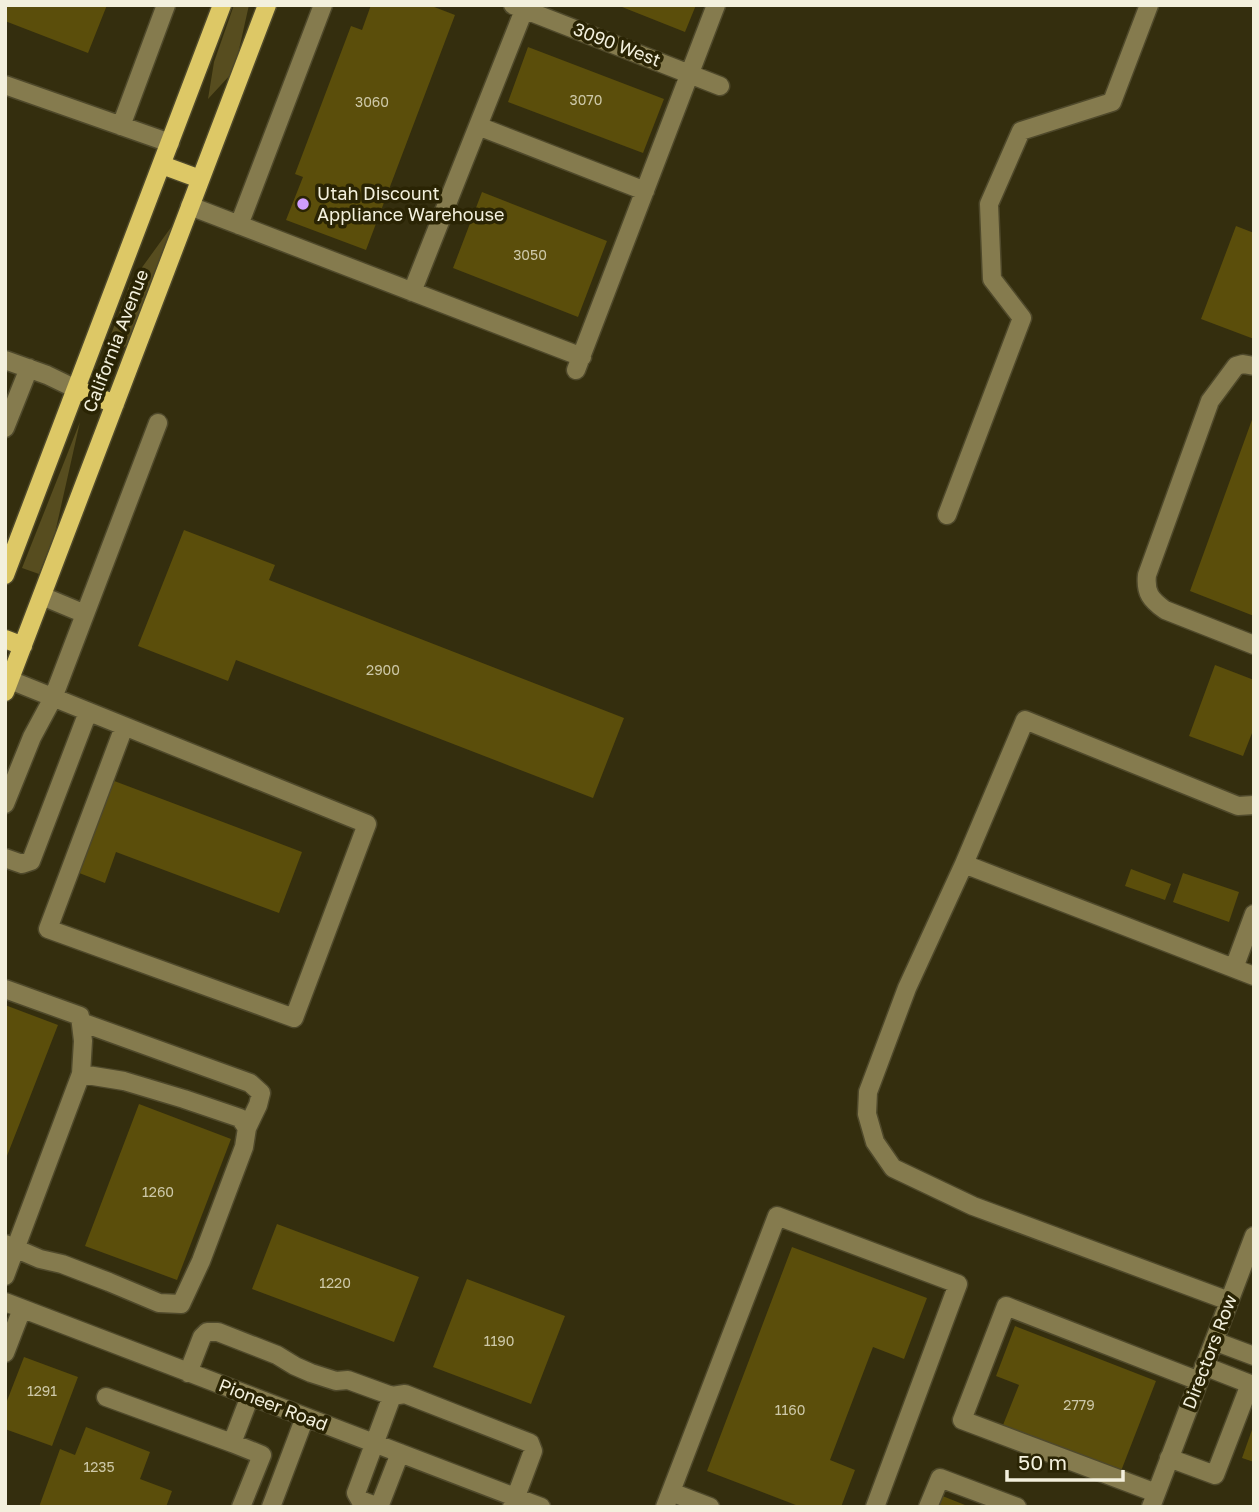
<svg xmlns="http://www.w3.org/2000/svg" width="1259" height="1512" viewBox="0 0 1259 1512" font-family="'Golos Text',sans-serif">
  <rect width="100%" height="100%" fill="#342e0e"/>
  <path fill="#574d1f" d="M234,5H249L238,54L232,73L208,99L214,62Z
    M172,226L127,345L98,369L130,284Z
    M80,422L55,533L39,574L22,568Z"/>
  <path fill="#5b4e0b" d="M5,5H107L88,53L5,21Z
    M371,5H429L455,15L366,250L286,220L303,177L295,174L351,26L362,30Z
    M617,5H696L685,32Z
    M528,47L664,99L643,153L508,102Z
    M482,192L607,241L578,317L453,268Z
    M1236,226L1254,233V339L1201,319Z
    M1253,417H1254V616L1190,591Z
    M184,530L275,565L269,580L624,718L593,798L236,660L228,681L138,646Z
    M1215,665L1254,680V728L1243,756L1189,736Z
    M109,779L302,852L279,913L116,852L105,883L74,871Z
    M1131,869L1171,884L1165,900L1125,886Z
    M1183,873L1239,892L1229,922L1173,902Z
    M5,1005L58,1025L5,1161Z
    M139,1104L231,1139L177,1280L85,1246Z
    M277,1224L419,1277L394,1342L252,1289Z
    M792,1247L927,1298L904,1359L873,1347L830,1460L855,1470L841,1507H801L707,1471Z
    M467,1279L565,1316L531,1404L433,1367Z
    M1015,1326L1156,1381L1121,1471L1003,1425L1019,1385L996,1376Z
    M24,1357L78,1377L52,1446L5,1429V1406Z
    M86,1427L150,1452L140,1479L172,1491L166,1507H39L60,1449L75,1455Z
    M1253,1427H1254V1462L1242,1458Z
    M940,1495L970,1507H935Z"/>
  <g fill="none" stroke-linecap="round" stroke-linejoin="round">
    <defs>
      <path id="minor" d="M513,5L720,86
        M5,85L170,143
        M121,126L166,5
        M478,126L645,191
        M190,206L582,357
        M239,225L323,5
        M412,292L526,5
        M5,360L47,375L76,389
        M1254,366L1243,364L1236,366L1210,401L1147,575C1145,593 1151,600 1165,610L1254,645
        M576,370L716,5
        M5,428L29,368
        M947,515L1022,318L992,279L989,204L1021,131L1112,102L1149,5
        M42,596L85,614
        M10,680L367,824L294,1018L48,929L124,727
        M5,804L32,737L53,698L158,423
        M5,858L22,864L31,861L88,712
        M964,864L1025,720L1238,806L1254,805
        M1234,968L1254,914
        M5,989L80,1016L83,1041L81,1074L5,1276
        M81,1074L124,1081L184,1099L240,1118L247,1128
        M5,1244L40,1259L62,1264L109,1282L159,1303L181,1304L201,1261L244,1147L247,1128L258,1105L261,1093L250,1083L81,1022
        M1229,1301L973,1206L893,1168L875,1142L867,1114L868,1092L907,988L964,864L1254,976
        M5,1302L541,1507
        M1214,1341L1254,1356
        M5,1353L22,1309
        M188,1373L202,1337L207,1332H218L277,1355L295,1366L311,1373L336,1381L348,1380L392,1396
        M106,1397L232,1443L250,1396
        M232,1443L262,1455L241,1507
        M1169,1458L1215,1475L1250,1384L1204,1366
        M671,1492L710,1507
        M1156,1493L962,1420L1006,1306L1199,1381
        M271,1507L305,1417
        M378,1507L360,1500L356,1493L392,1396L405,1394L530,1443L533,1451L512,1507
        M379,1507L400,1453
        M665,1507L777,1216L958,1284L875,1507
        M928,1507L940,1478L1017,1507
        M1151,1507L1254,1236"/>
      <path id="major" d="M162,165L200,179
        M76,389L115,404
        M5,575L222,5
        M5,639L23,646
        M5,692L267,5"/>
    </defs>
    <use href="#minor" stroke="#4f492b" stroke-width="21"/>
    <use href="#major" stroke="#4f492b" stroke-width="21"/>
    <use href="#minor" stroke="#857b4e" stroke-width="18"/>
    <use href="#major" stroke="#ddc866" stroke-width="18"/>
  </g>
  <circle fill="#d09dfe" stroke="#2a2404" stroke-width="2.5" cx="303" cy="204" r="7"/>
  <g text-anchor="middle" stroke-width="7" stroke-linejoin="round" paint-order="stroke">
    <g font-size="14" fill="#cdc8a8">
      <text x="586" y="105">3070</text>
      <text x="372" y="107">3060</text>
      <text x="530" y="260">3050</text>
      <text x="383" y="675">2900</text>
      <text x="158" y="1197">1260</text>
      <text x="335" y="1288">1220</text>
      <text x="499" y="1346">1190</text>
      <text x="42" y="1396">1291</text>
      <text x="1079" y="1410">2779</text>
      <text x="790" y="1415">1160</text>
      <text x="99" y="1472">1235</text>
    </g>
    <g font-size="18" fill="#f3f0dd" stroke="#2a2404">
      <text transform="translate(617 45) rotate(21)" y="6">3090 West</text>
      <text transform="translate(116 341) rotate(-69)" y="6">California Avenue</text>
      <text transform="translate(1210 1352) rotate(-69)" y="6">Directors Row</text>
      <text transform="translate(273 1405) rotate(21)" y="6">Pioneer Road</text>
    </g>
    <g font-size="18" fill="#f3f0dd" stroke="#2a2404" text-anchor="start">
      <text x="317" y="200">Utah Discount<tspan x="317" dy="21">Appliance Warehouse</tspan></text>
    </g>
  </g>
  <rect width="1259" height="1512" fill="none" stroke="#f3f0dd" stroke-width="14"/>
  <path d="M1007 1470v10h116v-10" fill="none" stroke="#f3f0dd" stroke-width="3.5"/>
  <text x="1018" y="1470" font-size="21" fill="#f3f0dd" stroke="#2a2404" stroke-width="5" paint-order="stroke">50 m</text>
</svg>
